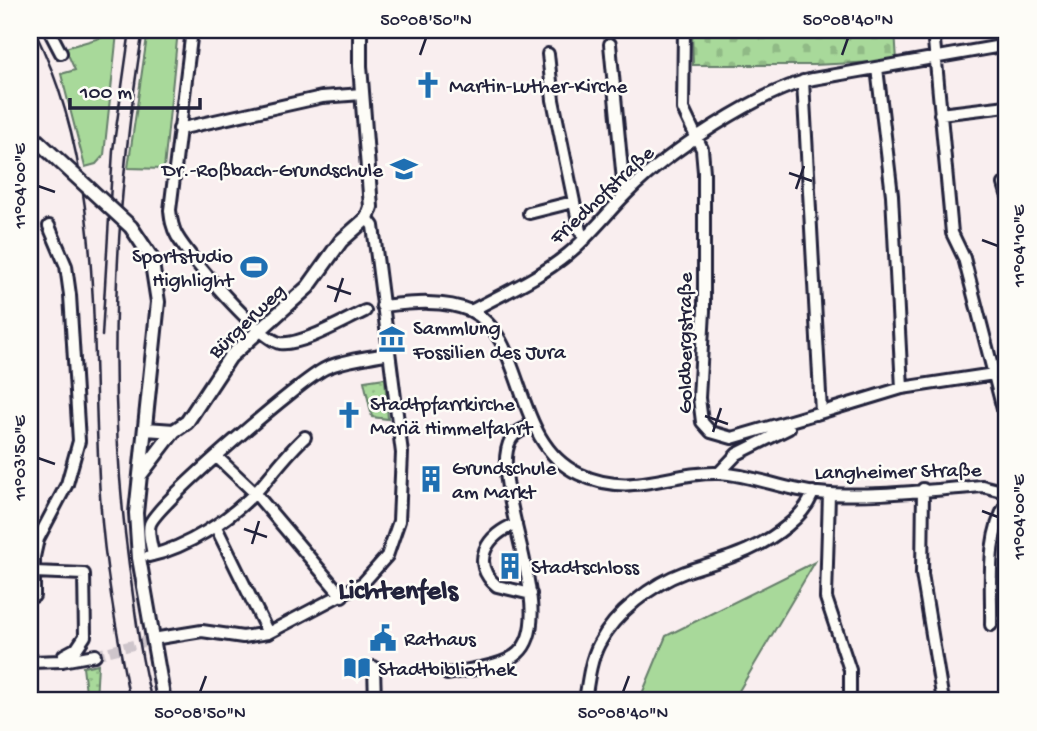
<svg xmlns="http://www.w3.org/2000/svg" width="1037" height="731" viewBox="0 0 1037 731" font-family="'Gochi Hand',sans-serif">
  <defs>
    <pattern id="grass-dots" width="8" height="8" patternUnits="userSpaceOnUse" patternTransform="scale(1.75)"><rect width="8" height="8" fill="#a8d99a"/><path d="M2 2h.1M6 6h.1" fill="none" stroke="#90ba86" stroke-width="1.8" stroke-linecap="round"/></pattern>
    <pattern id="cemetery-stones" width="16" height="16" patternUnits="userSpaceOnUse" patternTransform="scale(1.75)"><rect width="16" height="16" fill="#a8d99a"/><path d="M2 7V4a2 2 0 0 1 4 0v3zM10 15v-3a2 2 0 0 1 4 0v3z" fill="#90ba86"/></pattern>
  </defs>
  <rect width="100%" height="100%" fill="#f9eeef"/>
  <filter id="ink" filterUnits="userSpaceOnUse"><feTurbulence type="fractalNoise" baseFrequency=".0143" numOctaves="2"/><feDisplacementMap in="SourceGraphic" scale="14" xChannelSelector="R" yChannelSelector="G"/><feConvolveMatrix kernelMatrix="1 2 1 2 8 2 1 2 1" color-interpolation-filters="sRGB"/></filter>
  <g filter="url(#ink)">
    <path fill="url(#grass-dots)" stroke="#657e6a" stroke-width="2" d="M385,378L388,419L372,417L364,381Z
      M98,664L96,701H87L83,667Z"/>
    <path fill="url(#cemetery-stones)" stroke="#657e6a" stroke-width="2" d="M692,30H895L897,61L813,65H693Z"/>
    <path fill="#a8d99a" stroke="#657e6a" stroke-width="2" d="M148,30H178L164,169L128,168Z
      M117,33L104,155L96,164L85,167L61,74L75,70L65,48Z
      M815,562L733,701H639L666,636Z"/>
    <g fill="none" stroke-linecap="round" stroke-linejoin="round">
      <path stroke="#cec5cb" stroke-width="10" stroke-dasharray="10 5" stroke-linecap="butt" d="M95,655L159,638"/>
      <defs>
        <path id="minor" d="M49,30L61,53
          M192,30L170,210C171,220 172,227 177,236C189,257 259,339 280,343C301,346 345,320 365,311
          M684,30L683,109L702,149L704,172V311L699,398L702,422L711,432L732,438L821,412
          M933,30L952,233L964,258L1007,425
          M610,44L623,181L627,192
          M548,54L553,100L580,231L585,239
          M877,68L892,195L902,388
          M803,81L821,412
          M940,114L1007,106
          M179,129L322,97L362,94
          M1004,184L1007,194
          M529,213L573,202
          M382,306C410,303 444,299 471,311C527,338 511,442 579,474C633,499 668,471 719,473C753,475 785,490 818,493C869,498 930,490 982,486L1002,491L1007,496
          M471,311C504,293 539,278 568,254C590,236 607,213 627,193C667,153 758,91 813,79L1007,45
          M816,414L902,388L1007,372
          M217,457L255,493L342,596
          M719,473L737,454L789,428
          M923,489L922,574L942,695
          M829,494L826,598L850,670V701
          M516,524C487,534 469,563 497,586L531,594
          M216,527L268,633
          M153,555C152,546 147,533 150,524C158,503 303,378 326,368C345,359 369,358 389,353
          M149,556C188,547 227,521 255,493C272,475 286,454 305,437
          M34,572L84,574L85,636L77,648L64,655L62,661
          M34,596V557L38,539L67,484L79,441L70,295L66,266L49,226
          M991,625C992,585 985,538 1007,503
          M159,638L202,631L243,637L268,633L363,583L387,556L399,521L402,453L373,226L367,218
          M30,662L62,661L95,655
          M374,667L375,701
          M447,674C468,669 501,668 518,653C561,615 486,482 511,439C516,431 526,428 534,425
          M585,701C588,682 590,661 599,644C615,613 652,584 685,572C723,559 756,552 787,526C798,517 809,506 813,492"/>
        <path id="tertiary" d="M151,257L158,302L136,513L139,558L164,701
          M146,429L174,431L187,422L230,357L308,287L341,241L367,218L371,207L360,66V30
          M141,474L174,431"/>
      </defs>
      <use href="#minor" stroke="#22223b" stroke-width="16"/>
      <use href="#tertiary" stroke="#22223b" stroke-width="18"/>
      <use href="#minor" stroke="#fdfcf7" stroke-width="10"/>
      <use href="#tertiary" stroke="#fdfcf7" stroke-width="12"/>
      <path stroke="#22223b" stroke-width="2.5" d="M34,30C106,173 90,341 100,496C104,564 117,634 130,701
        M143,30C114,208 105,385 129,565C135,610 140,657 152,701
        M102,336L113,150L130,30"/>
      <defs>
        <path id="tertiary-bridge" d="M30,134L131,227L151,257"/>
      </defs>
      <use href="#tertiary-bridge" stroke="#22223b" stroke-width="18" stroke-linecap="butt"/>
      <use href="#tertiary-bridge" stroke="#fdfcf7" stroke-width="12"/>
    </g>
  </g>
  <path fill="none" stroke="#22223b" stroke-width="2.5" d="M420,55L426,38M842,55L848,38M789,173L812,181M38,186L55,192M796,189L804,166M982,240L998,246M327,286L351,294M335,302L343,278M705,416L728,424M713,432L721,408M38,458L55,464M982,511L998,517M244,529L267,537M252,544L259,521M200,692L206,676M623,692L629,676"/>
  <defs>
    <symbol id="church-bare" viewBox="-9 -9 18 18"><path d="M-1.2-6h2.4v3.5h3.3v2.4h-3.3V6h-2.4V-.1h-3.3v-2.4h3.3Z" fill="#1f6fb2" stroke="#fdfcf7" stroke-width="2.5" paint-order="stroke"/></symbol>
    <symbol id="school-bare" viewBox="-9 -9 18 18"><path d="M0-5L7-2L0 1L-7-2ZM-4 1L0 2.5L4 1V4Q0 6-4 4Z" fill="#1f6fb2" stroke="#fdfcf7" stroke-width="2.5" paint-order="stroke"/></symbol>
    <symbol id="stadium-bare" viewBox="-9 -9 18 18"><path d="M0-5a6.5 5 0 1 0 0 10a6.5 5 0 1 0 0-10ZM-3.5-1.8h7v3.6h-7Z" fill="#1f6fb2" stroke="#fdfcf7" stroke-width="2.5" paint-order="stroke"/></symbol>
    <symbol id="museum-bare" viewBox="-9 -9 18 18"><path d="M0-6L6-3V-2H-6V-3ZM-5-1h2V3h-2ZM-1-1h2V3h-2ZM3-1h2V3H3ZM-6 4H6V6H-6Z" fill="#1f6fb2" stroke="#fdfcf7" stroke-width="2.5" paint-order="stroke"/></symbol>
    <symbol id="building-bare" viewBox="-9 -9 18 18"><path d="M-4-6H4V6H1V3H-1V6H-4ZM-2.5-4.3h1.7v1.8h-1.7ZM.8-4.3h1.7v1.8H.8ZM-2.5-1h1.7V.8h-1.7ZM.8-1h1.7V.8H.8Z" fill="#1f6fb2" stroke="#fdfcf7" stroke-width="2.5" paint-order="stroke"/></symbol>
    <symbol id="civic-bare" viewBox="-9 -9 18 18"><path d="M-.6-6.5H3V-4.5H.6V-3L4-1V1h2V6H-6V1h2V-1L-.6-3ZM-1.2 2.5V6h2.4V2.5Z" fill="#1f6fb2" stroke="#fdfcf7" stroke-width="2.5" paint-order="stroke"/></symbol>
    <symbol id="library-bare" viewBox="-9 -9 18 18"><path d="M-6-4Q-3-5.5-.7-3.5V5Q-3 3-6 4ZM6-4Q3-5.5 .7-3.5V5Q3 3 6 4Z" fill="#1f6fb2" stroke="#fdfcf7" stroke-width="2.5" paint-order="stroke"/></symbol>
  </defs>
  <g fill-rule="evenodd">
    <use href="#church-bare" x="409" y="66" width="38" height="38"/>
    <use href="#school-bare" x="385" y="150" width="38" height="38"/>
    <use href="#stadium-bare" x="235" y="248" width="38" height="38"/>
    <use href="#museum-bare" x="373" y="320" width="38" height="38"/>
    <use href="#church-bare" x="330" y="396" width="38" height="38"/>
    <use href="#building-bare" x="412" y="460" width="38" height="38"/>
    <use href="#building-bare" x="491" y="547" width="38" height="38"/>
    <use href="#civic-bare" x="364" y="619" width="38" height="38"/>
    <use href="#library-bare" x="338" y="649" width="38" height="38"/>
  </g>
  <g text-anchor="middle" stroke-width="5" stroke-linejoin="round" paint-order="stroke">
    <g font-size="21" fill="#22223b" stroke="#fdfcf7" text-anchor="start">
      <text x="449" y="92">Martin-Luther-Kirche</text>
      <text x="383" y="176" text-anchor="end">Dr.-Roßbach-Grundschule</text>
      <text x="233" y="262" text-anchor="end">Sportstudio<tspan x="233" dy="24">Highlight</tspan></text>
      <text x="413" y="334">Sammlung<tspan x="413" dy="24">Fossilien des Jura</tspan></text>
      <text x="370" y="410">Stadtpfarrkirche<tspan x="370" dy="24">Mariä Himmelfahrt</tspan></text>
      <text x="452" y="474">Grundschule<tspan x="452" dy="24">am Markt</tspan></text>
      <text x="531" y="573">Stadtschloss</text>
      <text x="404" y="645">Rathaus</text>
      <text x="378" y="675">Stadtbibliothek</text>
    </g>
    <g font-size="21" fill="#22223b" stroke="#fdfcf7">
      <text transform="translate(601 194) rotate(-43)" y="7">Friedhofstraße</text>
      <text transform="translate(246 320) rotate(-44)" y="7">Bürgerweg</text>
      <text transform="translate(684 343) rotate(-90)" y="7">Goldbergstraße</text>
      <text transform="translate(898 470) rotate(-1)" y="7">Langheimer Straße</text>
    </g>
    <g font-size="28" font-weight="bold" fill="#22223b" stroke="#fdfcf7">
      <text x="398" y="598">Lichtenfels</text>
    </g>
  </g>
  <rect width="1037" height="731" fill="none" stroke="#fdfcf7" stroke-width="77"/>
  <path d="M70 98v10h130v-10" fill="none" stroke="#22223b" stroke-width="3.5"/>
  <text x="80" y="98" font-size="21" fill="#22223b" stroke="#fdfcf7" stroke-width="5" paint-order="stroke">100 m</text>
  <rect x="38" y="38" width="960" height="654" fill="none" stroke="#22223b" stroke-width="2.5"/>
  <g font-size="18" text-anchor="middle" fill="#22223b">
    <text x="426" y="25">50°08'50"N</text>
    <text x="848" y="25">50°08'40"N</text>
    <text transform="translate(19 186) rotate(-90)" y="6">11°04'00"E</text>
    <text transform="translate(1018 246) rotate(-90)" y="6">11°04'10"E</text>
    <text transform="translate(19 458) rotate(-90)" y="6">11°03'50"E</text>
    <text transform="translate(1018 517) rotate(-90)" y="6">11°04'00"E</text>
    <text x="200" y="718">50°08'50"N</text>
    <text x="623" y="718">50°08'40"N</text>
  </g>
</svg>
